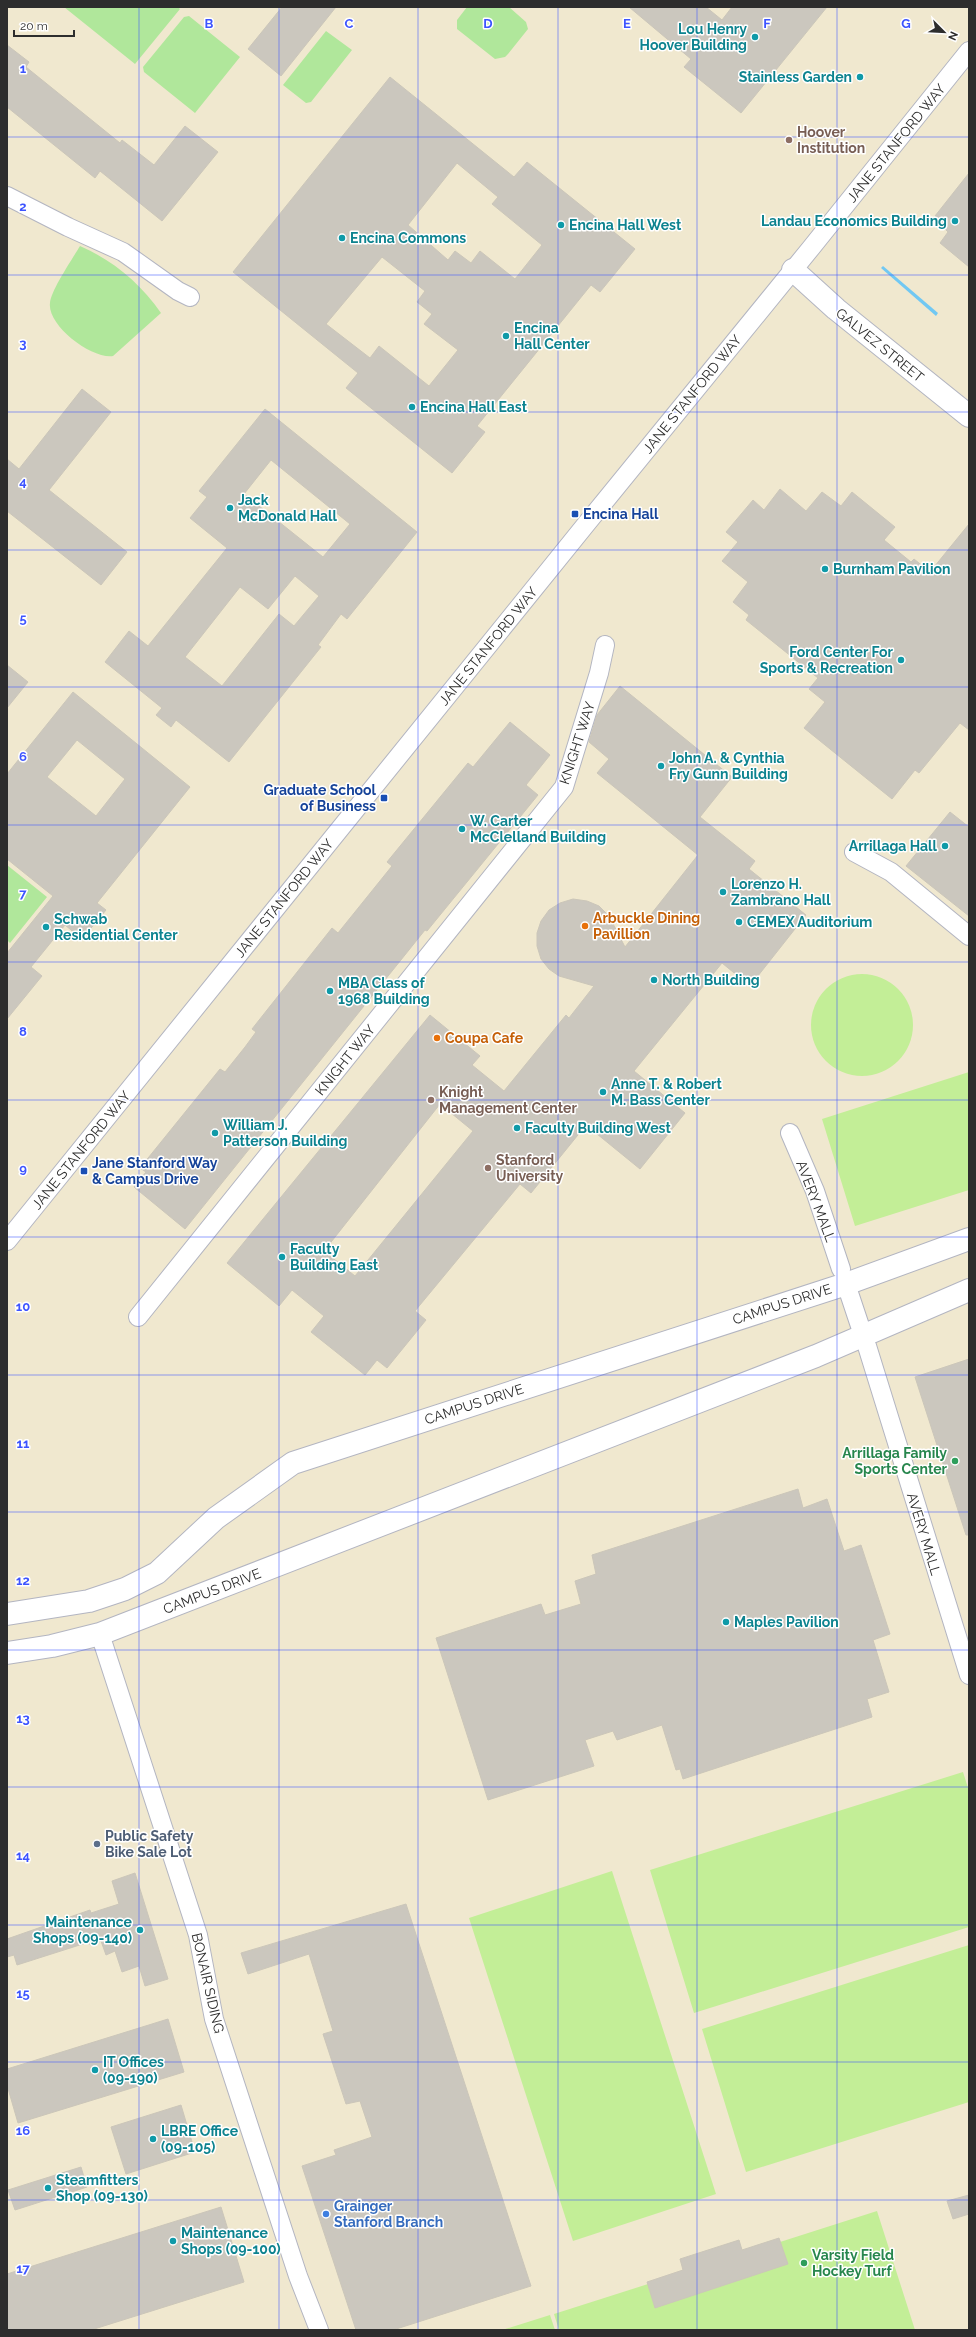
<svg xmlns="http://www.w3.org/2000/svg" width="976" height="2337" viewBox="0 0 976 2337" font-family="Raleway,sans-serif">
  <rect width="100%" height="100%" fill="#efe9e0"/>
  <path fill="#f0e8cf" d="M7,7H969V2330H7Z"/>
  <path fill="#b0e79b" d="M64,7H178L180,9L135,64Z
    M467,7H509L526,22L528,29L508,54L505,57L495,59L457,29V20Z
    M189,16L240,57L195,113L144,72L143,67L184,17Z
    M326,31L352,50L311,102L306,103L283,85Z
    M80,246C114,261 140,283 161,313L113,356C91,359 47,325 50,303C51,290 73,258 80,246Z
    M7,865L47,897L10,943L7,940Z"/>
  <path fill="#c3ee97" d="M811 1025a51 51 0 1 1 102 0a51 51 0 1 1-102 0Z
    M969,1072V1190L855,1226L822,1119Z
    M963,1772L969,1791V1927L694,2013L650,1870Z
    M612,1871L716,2194L573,2241L469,1918Z
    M969,1945V2102L746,2172L702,2029Z
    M877,2211L915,2330H559L554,2314Z
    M550,2315L555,2330H502Z"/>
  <path fill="#71c8f3" d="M883,266L938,313L936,316L881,268Z"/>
  <path fill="#cbc7be" stroke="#cbc6b9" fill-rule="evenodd" d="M282,7H336L281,76L248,49Z
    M629,7H706L722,20L732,7H827L741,113L684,67L691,59Z
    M7,45L29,62L26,67L120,143L122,140L154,165L185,126L218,152L162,221L100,171L95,178L7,107Z
    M390,77L514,177L527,162L635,249L600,292L591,285L477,426L485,432L452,473L346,388L358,373L233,272ZM457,163L498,197L492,204L542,245L515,279L480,251L471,263L455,251L448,260L408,225ZM382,257L425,291L417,302L432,314L424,324L458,350L429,386L379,346L370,358L326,324Z
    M969,173V267L940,243L948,232L944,228L947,226L935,216Z
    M82,389L111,412L49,490L127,552L101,585L7,511V459L19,469Z
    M265,409L417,532L347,619L341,614L318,645L321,647L229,762L176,720L171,727L156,715L162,708L105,662L129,631L148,646L227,548L190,518L207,497L199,491ZM271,460L350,524L323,557L244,494ZM295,576L319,596L294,626L279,614L222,686L185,657L240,587L268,609Z
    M780,489L806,511L822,492L841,506L852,492L895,527L884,540L911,562L914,559L930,572L969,524V730L960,723L919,773L915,770L892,799L804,728L825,702L809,689L818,678L746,620L749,615L733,602L748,582L722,561L738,542L726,532L753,500L764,510Z
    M7,665L28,682L7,708Z
    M620,686L732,777L700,817L755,861L749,869L806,915L750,986L722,963L634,1071L685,1113L640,1169L586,1125L531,1193L520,1184L415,1311L426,1320L387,1368L377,1360L365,1375L311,1332L324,1316L292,1290L279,1306L227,1263L430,1015L480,1056L472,1065L504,1091L566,1015L569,1018L594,986L559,976L549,969L541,959L537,946V933L541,921L549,910L560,903L573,899L587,901L599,906L609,916L625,947L698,855L597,773L609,759L589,742L597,715ZM440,1104L473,1131L355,1276L324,1251Z
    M73,692L190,787L97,903L106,910L82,939L65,925L31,967L42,976L7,1019V953L53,896L7,859V774ZM77,740L125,779L96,816L47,777Z
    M510,722L550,755L526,785L538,795L427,931L425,930L185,1229L134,1187L146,1172L140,1168L220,1069L225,1072L245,1047L256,1032L252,1029L332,928L338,933L392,866L387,862L468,763L473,767Z
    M950,812L969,827V916L906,866Z
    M969,1359V1535H966L915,1377Z
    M798,1489L803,1508L827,1499L844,1551L861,1545L890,1634L873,1640L889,1692L867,1699L872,1717L683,1779L680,1769L676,1770L662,1725L617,1740L613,1731L585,1740L594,1766L488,1800L436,1638L541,1604L545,1615L581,1604L575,1581L596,1574L592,1555Z
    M135,1873L168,1979L145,1986L139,1966L122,1972L115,1951L106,1955L101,1941L90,1945L89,1942L17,1965L14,1955L7,1957V1939L90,1910L91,1913L119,1904L112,1881Z
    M406,1904L531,2286L393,2330H356L302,2166L336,2155L334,2150L372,2137L360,2101L346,2104L323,2034L333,2031L309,1954L248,1974L241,1953Z
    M168,2019L184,2072L18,2123L7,2085V2069Z
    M181,2105L195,2152L126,2174L111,2127Z
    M81,2167L87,2187L15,2210L8,2190Z
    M969,2195V2214L953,2219L947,2201Z
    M221,2207L244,2282L91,2330H7V2274Z
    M779,2238L788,2264L655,2308L647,2282L683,2270L680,2259L739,2240L742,2250Z"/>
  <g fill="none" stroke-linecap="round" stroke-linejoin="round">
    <defs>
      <path id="street" d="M7,196L68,227L123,252L178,291L190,297
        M854,852L891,872L969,936
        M790,1133L815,1191L841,1269
        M7,1241L587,523L811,248L969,51
        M848,1290L860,1326
        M138,1317L564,787L599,673L605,645
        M867,1346L969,1675
        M100,1634L198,1935L214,2019L298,2276L319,2330"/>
      <path id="secondary" d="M793,270L836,309L969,416
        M7,1614L89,1601L125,1589L157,1573L216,1518L293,1463L846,1284L969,1239
        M7,1653L52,1646L100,1634L816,1356L969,1290"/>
    </defs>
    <use href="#street" stroke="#b3b5c1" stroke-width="20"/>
    <use href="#secondary" stroke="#b3b5c1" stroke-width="24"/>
    <use href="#street" stroke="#fff" stroke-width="18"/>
    <use href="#secondary" stroke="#fff" stroke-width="22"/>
  </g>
  <path fill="none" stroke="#3d54ff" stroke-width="1" stroke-opacity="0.55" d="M139,7V2330M279,7V2330M418,7V2330M558,7V2330M697,7V2330M837,7V2330M7,137H969M7,275H969M7,412H969M7,550H969M7,687H969M7,825H969M7,962H969M7,1100H969M7,1237H969M7,1375H969M7,1512H969M7,1650H969M7,1787H969M7,1925H969M7,2062H969M7,2200H969"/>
  <g fill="#0f9aa8" stroke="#fff" stroke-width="1.5">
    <circle cx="755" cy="37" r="4"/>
    <circle cx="860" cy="77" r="4"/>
    <circle cx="955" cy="221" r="4"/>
    <circle cx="561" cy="225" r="4"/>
    <circle cx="342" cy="238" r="4"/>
    <circle cx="506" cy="336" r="4"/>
    <circle cx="412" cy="407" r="4"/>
    <circle cx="230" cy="508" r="4"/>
    <circle cx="825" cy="569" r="4"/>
    <circle cx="901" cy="660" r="4"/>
    <circle cx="661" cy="766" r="4"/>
    <circle cx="462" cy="829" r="4"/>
    <circle cx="945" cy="846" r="4"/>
    <circle cx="723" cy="892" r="4"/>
    <circle cx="739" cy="922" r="4"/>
    <circle cx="46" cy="927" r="4"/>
    <circle cx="654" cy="980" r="4"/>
    <circle cx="330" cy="991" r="4"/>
    <circle cx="603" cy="1092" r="4"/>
    <circle cx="517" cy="1128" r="4"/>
    <circle cx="215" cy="1133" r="4"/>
    <circle cx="282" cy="1257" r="4"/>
    <circle cx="726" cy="1622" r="4"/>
    <circle cx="140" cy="1930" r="4"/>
    <circle cx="95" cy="2070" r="4"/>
    <circle cx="153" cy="2139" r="4"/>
    <circle cx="48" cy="2188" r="4"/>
    <circle cx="173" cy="2241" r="4"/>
  </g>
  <g fill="#8d6e63" stroke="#fff" stroke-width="1.5">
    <circle cx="789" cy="140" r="4"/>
    <circle cx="431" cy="1100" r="4"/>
    <circle cx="488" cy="1168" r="4"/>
  </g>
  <g fill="#1a4fb4" stroke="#fff" stroke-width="1.5">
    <rect x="571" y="510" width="8" height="8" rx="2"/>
    <rect x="380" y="794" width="8" height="8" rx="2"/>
    <rect x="80" y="1167" width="8" height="8" rx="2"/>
  </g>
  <g fill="#e8710a" stroke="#fff" stroke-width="1.5">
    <circle cx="585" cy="926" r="4"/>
    <circle cx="437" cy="1038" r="4"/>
  </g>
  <g fill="#2e9e5b" stroke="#fff" stroke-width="1.5">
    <circle cx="955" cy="1461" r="4"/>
    <circle cx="804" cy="2263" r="4"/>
  </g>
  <circle fill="#5c6f8a" stroke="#fff" stroke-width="1.5" cx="97" cy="1844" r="4"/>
  <circle fill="#3f7fe0" stroke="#fff" stroke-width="1.5" cx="326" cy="2214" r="4"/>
  <g text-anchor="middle" stroke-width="3" stroke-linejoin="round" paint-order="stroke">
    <g font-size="14" font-weight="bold" fill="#0d838f" stroke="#fff" text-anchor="start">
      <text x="747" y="34" text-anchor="end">Lou Henry<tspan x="747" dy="16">Hoover Building</tspan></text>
      <text x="852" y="82" text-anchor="end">Stainless Garden</text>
      <text x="947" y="226" text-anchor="end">Landau Economics Building</text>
      <text x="569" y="230">Encina Hall West</text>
      <text x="350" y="243">Encina Commons</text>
      <text x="514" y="333">Encina<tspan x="514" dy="16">Hall Center</tspan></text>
      <text x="420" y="412">Encina Hall East</text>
      <text x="238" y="505">Jack<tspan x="238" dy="16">McDonald Hall</tspan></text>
      <text x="833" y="574">Burnham Pavilion</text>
      <text x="893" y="657" text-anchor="end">Ford Center For<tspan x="893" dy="16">Sports &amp; Recreation</tspan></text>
      <text x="669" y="763">John A. &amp; Cynthia<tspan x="669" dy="16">Fry Gunn Building</tspan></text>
      <text x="470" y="826">W. Carter<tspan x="470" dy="16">McClelland Building</tspan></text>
      <text x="937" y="851" text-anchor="end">Arrillaga Hall</text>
      <text x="731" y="889">Lorenzo H.<tspan x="731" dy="16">Zambrano Hall</tspan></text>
      <text x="54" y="924">Schwab<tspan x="54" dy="16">Residential Center</tspan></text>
      <text x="747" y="927">CEMEX Auditorium</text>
      <text x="662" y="985">North Building</text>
      <text x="338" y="988">MBA Class of<tspan x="338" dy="16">1968 Building</tspan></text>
      <text x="611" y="1089">Anne T. &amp; Robert<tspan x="611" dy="16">M. Bass Center</tspan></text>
      <text x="223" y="1130">William J.<tspan x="223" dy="16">Patterson Building</tspan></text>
      <text x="525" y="1133">Faculty Building West</text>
      <text x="290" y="1254">Faculty<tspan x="290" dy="16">Building East</tspan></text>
      <text x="734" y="1627">Maples Pavilion</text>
      <text x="132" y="1927" text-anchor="end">Maintenance<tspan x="132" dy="16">Shops (09-140)</tspan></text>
      <text x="103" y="2067">IT Offices<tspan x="103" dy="16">(09-190)</tspan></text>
      <text x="161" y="2136">LBRE Office<tspan x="161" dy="16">(09-105)</tspan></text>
      <text x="56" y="2185">Steamfitters<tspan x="56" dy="16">Shop (09-130)</tspan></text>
      <text x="181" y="2238">Maintenance<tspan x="181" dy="16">Shops (09-100)</tspan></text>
    </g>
    <g font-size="14" font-weight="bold" fill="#785e54" stroke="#fff" text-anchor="start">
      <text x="797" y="137">Hoover<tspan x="797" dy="16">Institution</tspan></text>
      <text x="439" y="1097">Knight<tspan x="439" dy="16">Management Center</tspan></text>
      <text x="496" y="1165">Stanford<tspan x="496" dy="16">University</tspan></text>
    </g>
    <g font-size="14" fill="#2d2d2d" stroke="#fff">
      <text transform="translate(896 143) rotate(-51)" y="5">JANE STANFORD WAY</text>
      <text transform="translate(880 345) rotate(39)" y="5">GALVEZ STREET</text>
      <text transform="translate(692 394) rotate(-51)" y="5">JANE STANFORD WAY</text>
      <text transform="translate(488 646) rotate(-51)" y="5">JANE STANFORD WAY</text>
      <text transform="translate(577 743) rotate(-72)" y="5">KNIGHT WAY</text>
      <text transform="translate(284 898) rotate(-51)" y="5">JANE STANFORD WAY</text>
      <text transform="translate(345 1060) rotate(-51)" y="5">KNIGHT WAY</text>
      <text transform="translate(81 1150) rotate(-51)" y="5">JANE STANFORD WAY</text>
      <text transform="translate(816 1201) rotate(69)" y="5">AVERY MALL</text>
      <text transform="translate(782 1304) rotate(-18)" y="5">CAMPUS DRIVE</text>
      <text transform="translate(474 1404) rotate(-18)" y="5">CAMPUS DRIVE</text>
      <text transform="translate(924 1534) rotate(73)" y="5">AVERY MALL</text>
      <text transform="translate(212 1591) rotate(-21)" y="5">CAMPUS DRIVE</text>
      <text transform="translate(208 1983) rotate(77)" y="5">BONAIR SIDING</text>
    </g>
    <g font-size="14" font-weight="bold" fill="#164399" stroke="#fff" text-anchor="start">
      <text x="583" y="519">Encina Hall</text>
      <text x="376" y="795" text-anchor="end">Graduate School<tspan x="376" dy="16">of Business</tspan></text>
      <text x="92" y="1168">Jane Stanford Way<tspan x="92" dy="16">&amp; Campus Drive</tspan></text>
    </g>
    <g font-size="14" font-weight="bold" fill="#c56008" stroke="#fff" text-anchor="start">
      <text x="593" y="923">Arbuckle Dining<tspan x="593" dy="16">Pavillion</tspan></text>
      <text x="445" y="1043">Coupa Cafe</text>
    </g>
    <g font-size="14" font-weight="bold" fill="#27864d" stroke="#fff" text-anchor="end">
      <text x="947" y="1458">Arrillaga Family<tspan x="947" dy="16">Sports Center</tspan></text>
      <text x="812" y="2260" text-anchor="start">Varsity Field<tspan x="812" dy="16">Hockey Turf</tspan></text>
    </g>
    <g font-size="14" font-weight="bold" fill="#4e5e75" stroke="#fff" text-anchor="start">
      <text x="105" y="1841">Public Safety<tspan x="105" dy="16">Bike Sale Lot</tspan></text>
    </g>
    <g font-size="14" font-weight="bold" fill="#366cbe" stroke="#fff" text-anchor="start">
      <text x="334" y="2211">Grainger<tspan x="334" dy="16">Stanford Branch</tspan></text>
    </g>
  </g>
  <g font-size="13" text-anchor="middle" font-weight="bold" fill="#3d54ff" stroke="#fff" stroke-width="3" stroke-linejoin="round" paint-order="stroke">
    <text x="209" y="28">B</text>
    <text x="349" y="28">C</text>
    <text x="488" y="28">D</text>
    <text x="627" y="28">E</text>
    <text x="767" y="28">F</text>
    <text x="906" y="28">G</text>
    <text x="23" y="73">1</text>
    <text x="23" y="211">2</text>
    <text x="23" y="348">3</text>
    <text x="23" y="486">4</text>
    <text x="23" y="623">5</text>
    <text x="23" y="761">6</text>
    <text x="23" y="898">7</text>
    <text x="23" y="1036">8</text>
    <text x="23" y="1173">9</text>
    <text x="23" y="1311">10</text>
    <text x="23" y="1448">11</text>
    <text x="23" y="1585">12</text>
    <text x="23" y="1723">13</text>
    <text x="23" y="1860">14</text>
    <text x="23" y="1998">15</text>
    <text x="23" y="2135">16</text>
    <text x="23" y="2273">17</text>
  </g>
  <rect width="976" height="2337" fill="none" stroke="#2d2d2d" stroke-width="16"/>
  <g transform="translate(944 32) rotate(114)" stroke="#ffffff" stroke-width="3" paint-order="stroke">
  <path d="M0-3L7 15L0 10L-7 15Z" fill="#2d2d2d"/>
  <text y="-6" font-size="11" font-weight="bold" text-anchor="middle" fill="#2d2d2d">N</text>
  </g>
  <path d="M14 30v6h60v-6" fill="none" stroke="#2d2d2d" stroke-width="2"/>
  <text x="20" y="30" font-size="12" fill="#2d2d2d" stroke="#ffffff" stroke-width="3" paint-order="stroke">20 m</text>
</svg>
